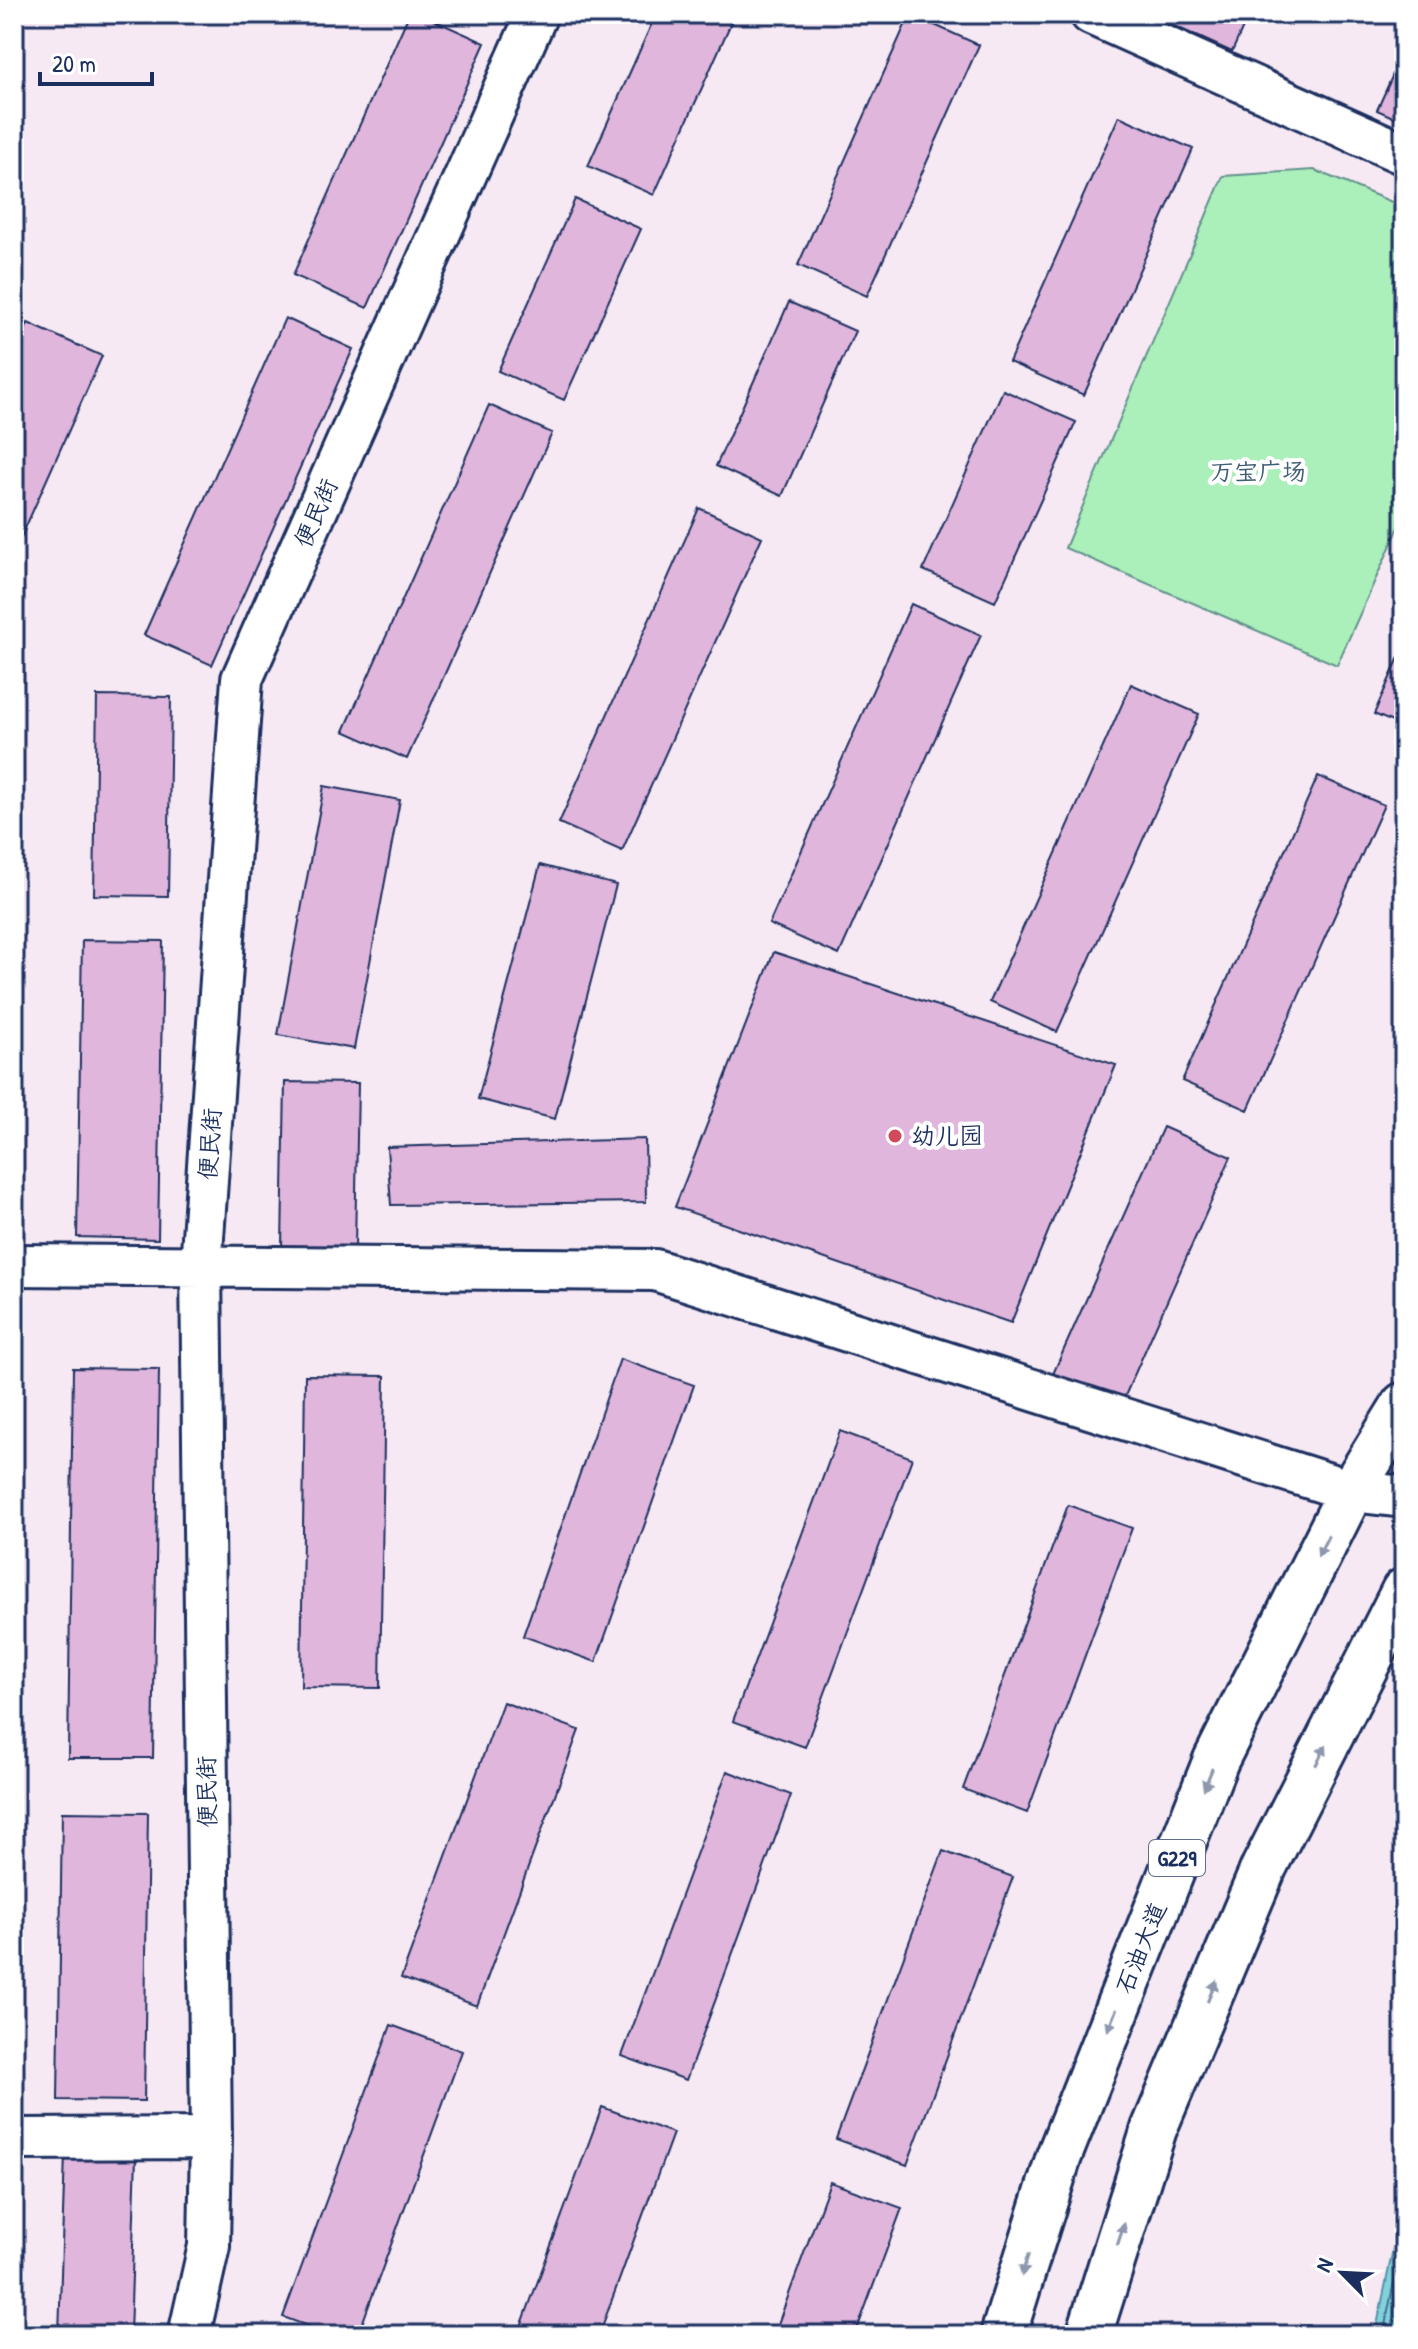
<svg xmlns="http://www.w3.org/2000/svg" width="1418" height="2349" viewBox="0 0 1418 2349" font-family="'Patrick Hand','LXGW WenKai TC',sans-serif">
  <rect width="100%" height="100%" fill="#f6e9f4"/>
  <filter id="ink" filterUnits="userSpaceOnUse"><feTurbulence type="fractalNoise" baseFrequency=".0125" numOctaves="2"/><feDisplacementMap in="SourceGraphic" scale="16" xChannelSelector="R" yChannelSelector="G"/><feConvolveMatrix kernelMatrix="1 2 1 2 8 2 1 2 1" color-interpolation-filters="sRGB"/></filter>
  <g filter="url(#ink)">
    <path fill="#abf0bb" stroke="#63908c" stroke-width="2" d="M1314,170L1404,207V516L1337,665L1065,548L1223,176Z"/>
    <path fill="#81d2db" stroke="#5891a9" stroke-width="2" d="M1404,2196V2335H1375Z"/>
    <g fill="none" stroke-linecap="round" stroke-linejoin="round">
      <path stroke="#447090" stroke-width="2" d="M1383,2335L1404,2234"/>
    </g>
    <path fill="#e0b6dc" stroke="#1b2f5e" stroke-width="2" d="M409,14H420L485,43L367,308L293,275Z
      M656,14H735L654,195L588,166Z
      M910,14L979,45L867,296L798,265Z
      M1161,14H1249L1232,52L1159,19Z
      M1404,50V122L1377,110Z
      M1119,116L1193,149L1084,395L1009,362Z
      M575,199L641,229L564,400L498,371Z
      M789,302L855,331L782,496L716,466Z
      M285,318L353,349L212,665L144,635Z
      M28,323L102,356L14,553V355Z
      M1003,390L1076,422L995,602L923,570Z
      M489,405L552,433L407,759L344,731Z
      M699,508L762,537L622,851L559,823Z
      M911,604L981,635L839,955L769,924Z
      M1404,646V727L1374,714Z
      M1131,684L1199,714L1057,1032L990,1002Z
      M97,696L171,697L168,896L94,895Z
      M1318,776L1384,805L1248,1110L1182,1081Z
      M324,786L400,800L354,1049L278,1035Z
      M540,865L616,885L555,1119L478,1099Z
      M82,940L163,941L158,1239L77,1237Z
      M774,952L1116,1065L1011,1323L675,1207Z
      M285,1082L358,1083L355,1248L282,1247Z
      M1163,1127L1231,1157L1117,1414L1049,1383Z
      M645,1139L646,1202L391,1205L387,1147Z
      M620,1359L694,1385L596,1662L523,1636Z
      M73,1368L159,1369L153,1758H68Z
      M305,1375L385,1376L380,1688L301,1687Z
      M840,1431L912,1458L805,1747L733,1721Z
      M1068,1505L1132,1528L1027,1813L963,1789Z
      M503,1702L579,1730L477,2006L401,1978Z
      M727,1771L791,1795L686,2080L622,2056Z
      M62,1812L148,1813L144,2101L58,2100Z
      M943,1851L1013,1877L907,2165L836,2139Z
      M391,2025L462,2051L358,2335H332L283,2317Z
      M602,2107L673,2133L599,2335H518Z
      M65,2154L136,2156L130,2335H59Z
      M830,2182L902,2208L855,2335H774Z"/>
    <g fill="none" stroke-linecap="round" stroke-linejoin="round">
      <defs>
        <path id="minor" d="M1091,14L1404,154
          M14,1265L655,1270L1351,1491L1404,1497
          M14,2139L211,2138
          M189,2335L209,2246L211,2138L201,1266L242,679L537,14"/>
        <path id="highway" d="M1003,2335L1059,2156L1216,1760L1351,1491L1404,1405
          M1089,2335L1154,2129L1264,1867L1404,1591"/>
      </defs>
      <use href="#minor" stroke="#1b2f5e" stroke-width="46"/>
      <use href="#highway" stroke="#1b2f5e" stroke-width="50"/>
      <use href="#minor" stroke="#fff" stroke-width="40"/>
      <use href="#highway" stroke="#fff" stroke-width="44"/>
    </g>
    <defs><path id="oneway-solid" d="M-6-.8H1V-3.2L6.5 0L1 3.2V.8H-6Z" transform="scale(2)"/></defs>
    <g fill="#8d97ae">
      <use href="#oneway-solid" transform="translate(1323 1546) rotate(117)"/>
      <use href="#oneway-solid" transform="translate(1321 1755) rotate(-63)"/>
      <use href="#oneway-solid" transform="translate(1208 1779) rotate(112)"/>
      <use href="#oneway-solid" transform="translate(1212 1991) rotate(-67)"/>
      <use href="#oneway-solid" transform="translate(1112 2020) rotate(112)"/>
      <use href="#oneway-solid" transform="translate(1121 2234) rotate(-72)"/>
      <use href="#oneway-solid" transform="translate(1025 2265) rotate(107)"/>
    </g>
  </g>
  <circle fill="#d1495b" stroke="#fff" stroke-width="3" cx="895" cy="1136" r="8"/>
  <g text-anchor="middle" stroke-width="8" stroke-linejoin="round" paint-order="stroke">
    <rect fill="#fff" stroke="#5f6d8e" stroke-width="2" x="1149" y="1840" width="56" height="36" rx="6"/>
    <g font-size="22" font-weight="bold" fill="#1b2f5e">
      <text x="1177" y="1866">G229</text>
    </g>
    <g font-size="24" fill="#3f5f75" stroke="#fff">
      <text x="1258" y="480">万宝广场</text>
    </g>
    <g font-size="24" fill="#1b2f5e" stroke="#fff">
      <text transform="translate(316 513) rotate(-66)" y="8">便民街</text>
      <text transform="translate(210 1144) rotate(-86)" y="8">便民街</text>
      <text transform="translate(207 1792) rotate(-91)" y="8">便民街</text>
      <text transform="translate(1141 1948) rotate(-68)" y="8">石油大道</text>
    </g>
    <g font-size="24" fill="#1b2f5e" stroke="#fff" text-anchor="start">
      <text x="911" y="1144">幼儿园</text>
    </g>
  </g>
  <rect width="1418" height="2349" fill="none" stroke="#fff" stroke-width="48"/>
  <rect x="24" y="24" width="1370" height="2301" fill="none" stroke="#1b2f5e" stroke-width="3" filter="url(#ink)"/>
  <g transform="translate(1342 2273) rotate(294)" stroke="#ffffff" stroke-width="6" paint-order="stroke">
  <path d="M0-6L14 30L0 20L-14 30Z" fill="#1b2f5e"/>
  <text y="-12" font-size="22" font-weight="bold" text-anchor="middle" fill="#1b2f5e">N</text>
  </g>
  <path d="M40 72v12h112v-12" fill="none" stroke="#1b2f5e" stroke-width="4"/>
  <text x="52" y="72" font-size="24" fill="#1b2f5e" stroke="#ffffff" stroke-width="6" paint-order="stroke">20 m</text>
</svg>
